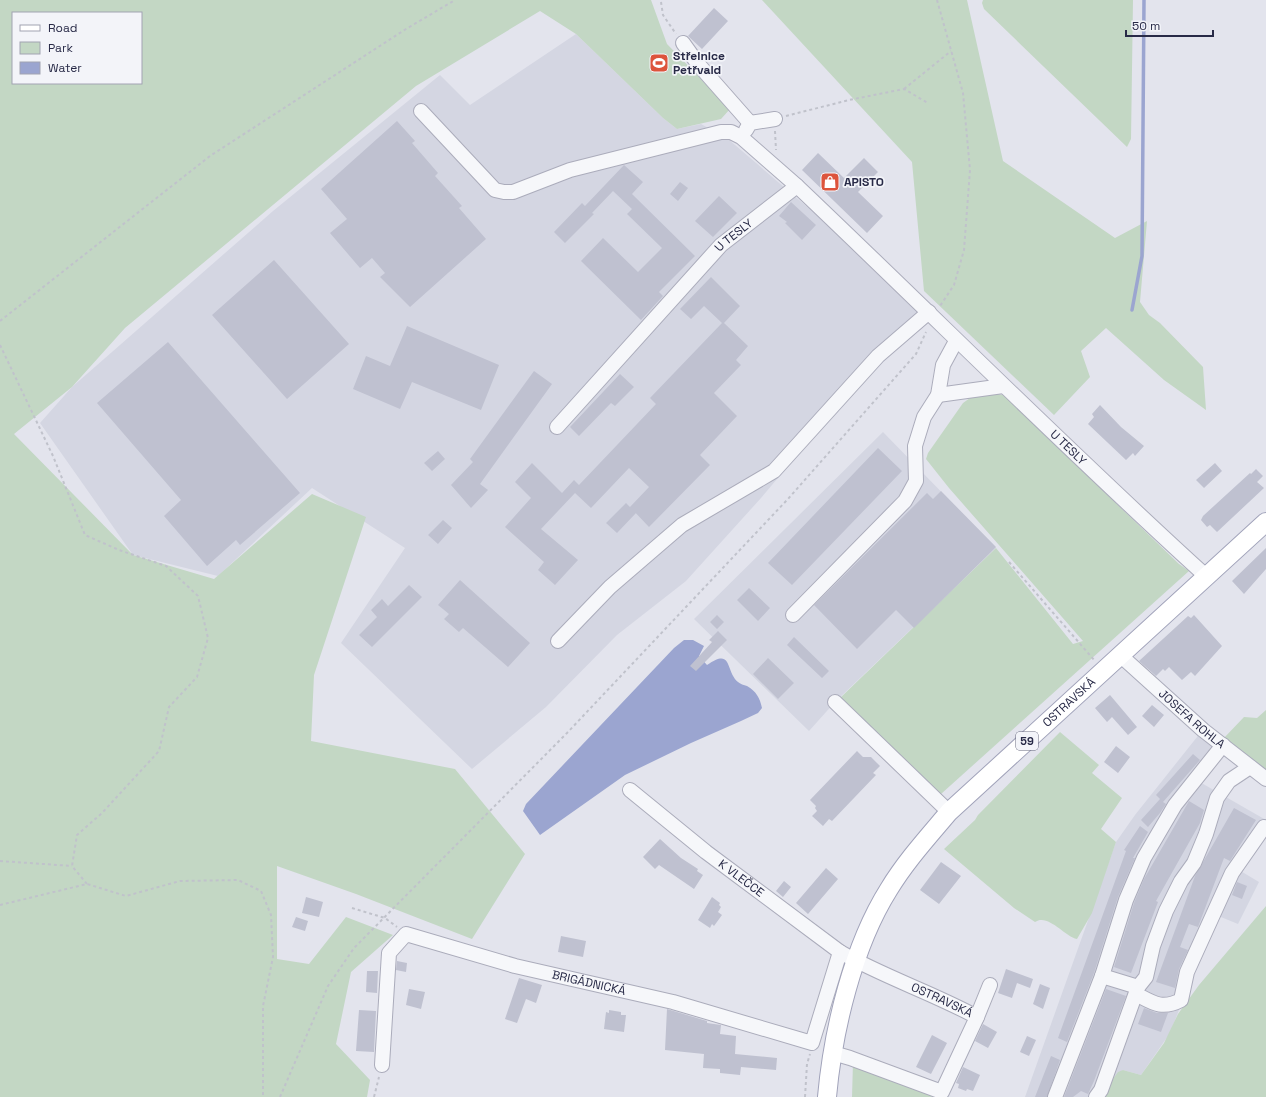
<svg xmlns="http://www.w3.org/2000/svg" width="1266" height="1097" viewBox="0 0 1266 1097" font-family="'Space Grotesk',sans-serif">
  <rect width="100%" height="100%" fill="#e3e4ed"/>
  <path fill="#d4d6e2" d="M576,34L663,118L677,129L701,124L728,139L896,283L918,313L761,498L686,581L617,635L546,707L472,769L341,643L405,548L312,488L218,576L133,555L40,423L72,387L273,211L440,75L470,105Z
    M883,432L996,548L835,702L809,731L694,619Z
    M1201,732L1217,745L1138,857L1049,1097H1025L1116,842L1135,815Z
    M1198,781L1266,820V834L1239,870L1259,882L1238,924L1216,915L1170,1033L1141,1075L1123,1070L1100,1097H1059L1150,853Z"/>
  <path fill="#c3d7c4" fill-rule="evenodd" d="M0,0H651L667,44L730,109L721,119L677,129L663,118L576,34L540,11L416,86L125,328L72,387L14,434L133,555L214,579L312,494L366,517L314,675L311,741L455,769L525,854L472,939L356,894L277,866V959L309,964L346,917L393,935L351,972L336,1044L370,1080L367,1097H0ZM13,13H141V83H13Z
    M762,0H967L1003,161L1115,238L1147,221L1140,302L1149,315L1160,323L1203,367L1206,410L1164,380L1106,328L1081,351L1090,377L1054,415L924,291L912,162Z
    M983,0H1133L1131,139L1127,147L984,9L982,3Z
    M990,393L1004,395L1179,564L1189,571L941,794L840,698L996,548L1073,644L1083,641L949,488L926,459L928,453L963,403L970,398Z
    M1266,710V774L1224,738L1244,717L1257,718Z
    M1060,732L1099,765L1092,773L1122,798L1101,829L1116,842L1092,913L1077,939C1064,936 1048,913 1035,922L1014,908L944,849L975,820L978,815Z
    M1266,906V1097H1100L1118,1072L1123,1070L1141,1075L1164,1043L1178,1014L1199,985Z
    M853,1062L931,1092L932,1097H852Z"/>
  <path fill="#9ba5d0" d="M684,640H693L704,646L699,656L707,665C733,647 725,671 738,682C740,684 744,685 747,686C756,691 760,698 762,708L758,713L741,721L691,743L625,775L540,835L523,811L526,804L674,648Z"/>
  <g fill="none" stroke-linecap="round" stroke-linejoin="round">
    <path stroke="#9ba5d0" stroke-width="3.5" d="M1132,310L1142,256L1144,0"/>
  </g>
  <path fill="#bfc1d0" d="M714,8L728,21L702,49L688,36Z
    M397,121L415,141L412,143L438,173L435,176L462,206L459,208L486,239L410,307L380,277L385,273L372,258L360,268L330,233L347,219L321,189Z
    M818,153L844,178L864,158L878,172L858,192L883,216L867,233L802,170Z
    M624,165L643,182L632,194L695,256L659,292L663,296L641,320L581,261L603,238L638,272L662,248L627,214L632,209L613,191L592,213L594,214L565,243L554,232L582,203L585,206Z
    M680,182L688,188L678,201L670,194Z
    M719,196L737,213L713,237L695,221Z
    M791,202L816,225L802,240L785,223L787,222L779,216Z
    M274,260L349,344L287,399L212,315Z
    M711,277L740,306L724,323L748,346L736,360L741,365L714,393L737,416L700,455L710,465L649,527L630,507L649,487L629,468L591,508L575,493L541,529L578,560L555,585L538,570L544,562L505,527L531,498L515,482L532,463L562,493L574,480L579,485L656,404L650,398L722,323L704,306L691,319L680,309Z
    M407,326L499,365L481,410L412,382L400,409L353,389L366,356L390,366Z
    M168,342L300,493L240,545L236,540L207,566L164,516L181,500L97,403Z
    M534,371L552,384L480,484L488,490L471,508L451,485L473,462L470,459Z
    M620,374L634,387L615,406L611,403L579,436L570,427Z
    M1100,405L1121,427L1144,446L1135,456L1133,453L1126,460L1088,424L1094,417L1092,414Z
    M878,448L902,471L792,585L768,563Z
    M438,451L445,459L432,471L424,463Z
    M1215,463L1222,471L1204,488L1196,480Z
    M1256,469L1263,476L1257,482L1264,488L1217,532L1210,525L1207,527L1201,520L1203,516L1250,473L1251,474Z
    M941,491L996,547L914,628L896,610L857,649L814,605L927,493L933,499Z
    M626,503L636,513L617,533L606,523Z
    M443,520L452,528L438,544L428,535Z
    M1266,548V569L1244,594L1232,581Z
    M460,580L530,643L508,667L463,628L459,632L444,619L449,614L438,605Z
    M409,585L422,597L372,647L359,635L377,617L371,610L382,599L388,606Z
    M749,588L770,608L758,621L737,600Z
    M717,615L724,622L717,629L710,622Z
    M1194,615L1222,646L1195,676L1191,672L1182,680L1169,667L1165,671L1163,669L1156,676L1139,661L1188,616L1191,618Z
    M718,631L727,640L696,671L690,666L712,642L709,640Z
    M794,637L829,671L822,678L787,645Z
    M768,658L794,683L778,699L753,674Z
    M1110,695L1137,727L1128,735L1112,717L1107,722L1095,708Z
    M1152,705L1164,715L1154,727L1142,716Z
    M1116,746L1130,757L1118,773L1104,762Z
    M857,751L863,757H871L880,766L873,773L876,775L832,821L829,819L823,826L812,816L817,811L815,808L816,806L810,800Z
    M1193,754L1200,760L1163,802L1166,804L1160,813L1148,827L1141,820L1160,799L1156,795Z
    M1189,801L1204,810L1200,823L1156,901L1158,902L1131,973L1114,967L1134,903L1144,879Z
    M1234,808L1256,820L1230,861L1224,858L1198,927L1189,924L1180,947L1188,950L1179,969L1175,988L1156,982L1195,876Z
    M1140,826L1148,832L1133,858H1135L1118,897L1094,973L1067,1042L1058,1038L1126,851L1124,850Z
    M660,839L681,858L698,869L697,871L703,875L694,889L659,865L655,869L643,857Z
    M941,862L961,876L939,904L920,890Z
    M826,868L838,879L808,914L796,903Z
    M784,881L791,887L783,897L776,891Z
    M1237,882L1247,886L1242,899L1232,895Z
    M306,897L323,902L319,917L302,913Z
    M712,897L720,903L719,905L721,907L718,912L722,915L714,926L712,924L710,928L698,920Z
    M296,917L308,921L305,931L292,927Z
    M561,936L586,941L583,957L558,952Z
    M397,961L407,963L406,972L396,970Z
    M1006,969L1033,979L1030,988L1017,983L1012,998L998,993Z
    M367,971H378L377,993L366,992Z
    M519,978L542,985L536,1003L526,999L517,1023L505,1019Z
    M1040,984L1050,988L1043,1009L1033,1004Z
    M409,989L425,992L421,1009L406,1005Z
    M1106,989L1126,996L1094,1081L1088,1094L1081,1091L1073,1097H1064Z
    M1144,1008L1157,1013H1168L1161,1032L1138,1024Z
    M667,1009L707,1021V1023L721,1025L720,1034L736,1036L735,1054L777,1058L776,1070L741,1067L740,1075L720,1073V1069L703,1068L704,1054L665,1050Z
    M359,1010L376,1011L374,1052L356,1051Z
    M609,1010L621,1012V1015H626L624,1032L604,1029L606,1012L609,1013Z
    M983,1024L997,1032L988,1048L975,1041Z
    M932,1035L947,1043L931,1074L916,1067Z
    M1027,1036L1036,1040L1029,1056L1020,1052Z
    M1051,1056L1060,1060L1047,1097H1035Z
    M963,1067L980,1075L973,1091L967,1089L966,1091L958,1088L959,1084L956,1083Z"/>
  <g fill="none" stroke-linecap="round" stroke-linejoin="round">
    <defs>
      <g id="minor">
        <path d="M683,43L698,64L750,123"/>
        <path d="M421,111L495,190L504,192H513L570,170L721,132H731L741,137L797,186"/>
        <path d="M746,130L750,123L775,119"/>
        <path d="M938,395L1003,386"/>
        <path id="s1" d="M557,427L721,245L797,186C934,316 1067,450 1207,577"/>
        <path d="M793,615L905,501L916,481L915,446L924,417L938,395L943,365L956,341"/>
        <path d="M558,641L610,587L682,525L774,471L878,356L929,312"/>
        <path id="s2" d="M1120,655L1203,730L1266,779"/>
        <path d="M835,702L949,812"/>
        <path id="s3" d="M630,790L706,852L840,952C884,977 933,993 977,1017L942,1092L850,1058L833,1053"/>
        <path d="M1102,976L1138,987"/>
        <path d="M1136,994C1153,1003 1162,1010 1181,1000L1187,972L1232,873L1264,827"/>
        <path d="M977,1017L990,985"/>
        <path id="s4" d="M382,1065L389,953L406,934L515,966L673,1002L812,1043L840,952"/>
        <path d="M1055,1097L1102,976L1126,900L1144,858L1175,805L1223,745"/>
        <path d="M1096,1097L1101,1090L1138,987L1146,977L1153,946L1166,911L1181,881L1194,863L1206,834L1217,798L1229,781L1250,767"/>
      </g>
      <g id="major">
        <path id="s5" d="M827,1097C833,1030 853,946 889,889C906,861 928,837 949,812L1266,522"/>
      </g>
    </defs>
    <use href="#minor" stroke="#abacbb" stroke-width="16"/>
    <use href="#major" stroke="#a1a3ba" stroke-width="20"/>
    <path stroke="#c0c2cb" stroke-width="2" stroke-dasharray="3 3" stroke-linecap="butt" d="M937,0L963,93L970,170L964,250L954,285L940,306
      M661,2L663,15L676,34
      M904,89L951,51
      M786,116L849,100L904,89L928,103
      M775,131L776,150
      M0,321L210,156L406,29L455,0
      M0,345L53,456L85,535L119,550L166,566L198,596L208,638L197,677L169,707L159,751L102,813L77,835L72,866L87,884
      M1009,562L1095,661
      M0,861L72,866
      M0,905L87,884L126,896L180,881L238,880L261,891L271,915L273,957L263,1006V1097
      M352,908L385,918L397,927
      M280,1097L328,986L354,948L567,733L787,500L916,354L926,332
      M374,1097L379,1077
      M805,1097L807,1064L810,1054"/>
    <use href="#minor" stroke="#f6f7fa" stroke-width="14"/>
    <use href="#major" stroke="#fff" stroke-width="18"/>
  </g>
  <defs>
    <symbol id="stadium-square" viewBox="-11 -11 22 22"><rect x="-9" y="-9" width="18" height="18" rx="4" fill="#dd543c" stroke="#f3f4f9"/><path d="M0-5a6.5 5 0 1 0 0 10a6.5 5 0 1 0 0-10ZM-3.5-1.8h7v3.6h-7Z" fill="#fff"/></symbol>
    <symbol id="shop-square" viewBox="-11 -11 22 22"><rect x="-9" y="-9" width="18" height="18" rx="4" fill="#dd543c" stroke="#f3f4f9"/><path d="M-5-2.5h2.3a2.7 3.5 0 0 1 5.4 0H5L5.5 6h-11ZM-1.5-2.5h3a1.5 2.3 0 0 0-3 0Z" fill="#fff"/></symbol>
  </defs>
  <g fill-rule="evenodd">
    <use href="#stadium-square" x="648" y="52" width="22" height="22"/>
    <use href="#shop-square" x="819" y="171" width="22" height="22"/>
  </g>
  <g text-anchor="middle" stroke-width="3.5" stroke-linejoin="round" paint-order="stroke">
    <rect fill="#f3f4f9" stroke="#65677c" stroke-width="1" x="1016" y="732" width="22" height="18" rx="3"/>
    <g font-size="11" font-weight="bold" fill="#282a47">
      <text x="1027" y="745">59</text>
    </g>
    <g font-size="12" font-weight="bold" fill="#282a47" stroke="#f3f4f9" text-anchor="start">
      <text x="673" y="60">Střelnice<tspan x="673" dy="14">Petřvald</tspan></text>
      <text x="844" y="186">APISTO</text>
    </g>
    <g font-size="12" fill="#282a47" stroke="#f3f4f9">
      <text dy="4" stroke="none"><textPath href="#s1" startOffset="261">U TESLY</textPath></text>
      <text dy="4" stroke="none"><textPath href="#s1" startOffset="718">U TESLY</textPath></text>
      <text dy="4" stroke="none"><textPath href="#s5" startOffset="479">OSTRAVSKÁ</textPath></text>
      <text dy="4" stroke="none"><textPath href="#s2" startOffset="96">JOSEFA ROHLA</textPath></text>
      <text dy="4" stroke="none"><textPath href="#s3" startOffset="142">K VLEČCE</textPath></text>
      <text dy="4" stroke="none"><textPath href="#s4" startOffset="327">BRIGÁDNICKÁ</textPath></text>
      <text dy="4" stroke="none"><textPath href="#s3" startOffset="378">OSTRAVSKÁ</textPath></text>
    </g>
  </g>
  <rect x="12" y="12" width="130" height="72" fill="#f3f4f9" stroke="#a2a3b2"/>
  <rect x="20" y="25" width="20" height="6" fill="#ffffff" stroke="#a2a3b2"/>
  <text x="48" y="32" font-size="12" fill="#282a47">Road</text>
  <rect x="20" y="42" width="20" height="12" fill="#c3d7c4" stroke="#a2a3b2"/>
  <text x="48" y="52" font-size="12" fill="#282a47">Park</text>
  <rect x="20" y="62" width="20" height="12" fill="#9ba5d0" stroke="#a2a3b2"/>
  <text x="48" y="72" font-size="12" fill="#282a47">Water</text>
  <path d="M1126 30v6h87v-6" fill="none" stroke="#282a47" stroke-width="2"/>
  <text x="1132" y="30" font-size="12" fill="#282a47" stroke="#f3f4f9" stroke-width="3" paint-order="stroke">50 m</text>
</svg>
